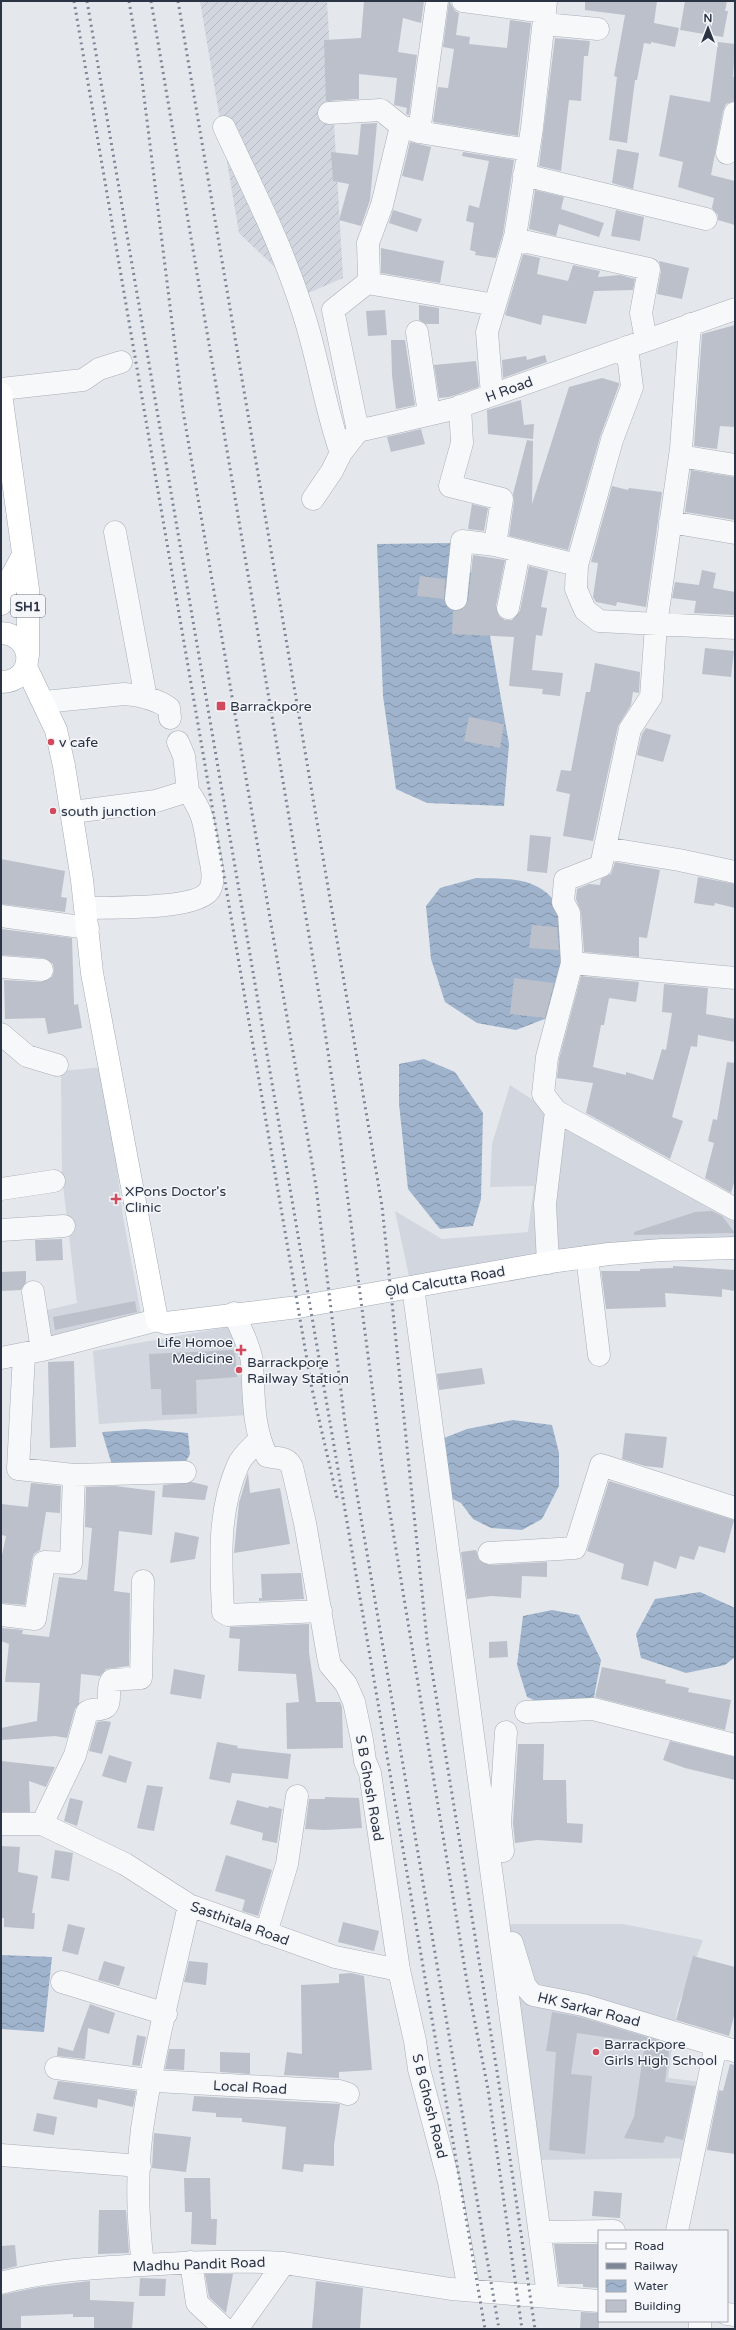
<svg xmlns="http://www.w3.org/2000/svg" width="736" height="2330" viewBox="0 0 736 2330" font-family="'Varela Round',sans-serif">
  <defs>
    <pattern id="industrial-furrows" width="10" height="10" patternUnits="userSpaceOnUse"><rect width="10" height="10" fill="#d2d6de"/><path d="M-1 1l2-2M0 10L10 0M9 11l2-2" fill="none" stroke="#b4b8c0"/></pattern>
    <pattern id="water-waves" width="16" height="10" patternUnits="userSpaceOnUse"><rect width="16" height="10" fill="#9fb4cc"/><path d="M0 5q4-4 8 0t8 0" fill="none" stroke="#8293a7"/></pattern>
  </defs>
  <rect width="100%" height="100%" fill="#e4e7ec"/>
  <path fill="#d2d6de" d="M104,1067L123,1217L143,1324L46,1341L39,1312L77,1303L62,1177L61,1071Z
    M510,1085L569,1124L735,1213V1240L410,1281L395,1211L442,1239L528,1232L534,1186L490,1187L492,1144Z
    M228,1327L246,1360L248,1415L99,1424L93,1351Z
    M500,1924H623L703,1940L677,2009L668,2078L710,2083L697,2158L537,2160Z"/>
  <path fill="url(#industrial-furrows)" d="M200,1H327L343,278L304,295L239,233Z"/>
  <path fill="url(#water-waves)" d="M455,543L483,596L509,744L504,806L427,803L396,789L383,696L377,544Z
    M476,878C503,879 532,876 552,898C560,907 565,920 572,930L555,1015L516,1030L477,1023L445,1002L431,959L426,906L440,888Z
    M424,1059L455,1072L483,1113L481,1199L473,1226L440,1229L408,1189L399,1104V1064Z
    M513,1420L552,1425L559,1453V1486L542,1519L522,1530L491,1528L473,1519L461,1503L436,1491L444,1438L467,1429Z
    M145,1429L188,1433L190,1454L179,1474L112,1465L102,1432Z
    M700,1592L735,1608V1657L725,1665L686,1673L641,1658L636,1634L655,1599Z
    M552,1610L579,1615L601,1660L593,1702L560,1712L527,1697L517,1665L523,1616Z
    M1,1955L52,1957L44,2032L1,2029Z"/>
  <path fill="#bbc0ca" d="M364,1H424L421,23L403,18L398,52L417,55L409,115L406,114L407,108L394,105L397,78L359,74V99L326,101L324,40L361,38Z
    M449,1L455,11L459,13L456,35L470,37L469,44L507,48L510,20L531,23L518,136L433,122L438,87L448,88L454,49L443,47Z
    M585,1H657L654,23L679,28L675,47L651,42V44L644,43L637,80H635L627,143L609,140L617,77L614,76L625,15L585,10Z
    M685,1H727L725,11H728L723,37L680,30Z
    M555,38L590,41L588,56H584L581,101L569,100L561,171L539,166Z
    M718,42L735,44L733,77H735V101L726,104L723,111L711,175L735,181V225L718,220V215L712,208L714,198L678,187L683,162L659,156L670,95L710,102Z
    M377,123L370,200L361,226L339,220L349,184L333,181L331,152L358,155L361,124Z
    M410,142L431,147L423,181L402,176Z
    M617,149L639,153L633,189L612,183Z
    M463,152L514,160L503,234L496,258L475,255L476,252L470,250L474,223L466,221L469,205L479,208L489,161L462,156Z
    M535,190L564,197L561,209L604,223L599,237L559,224L556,236L529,229Z
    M393,210L422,219L417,232L389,223Z
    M616,210L644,217L640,241L611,236Z
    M381,248L444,261L440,283L381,273Z
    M523,254L540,258L537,274L568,281L573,265L600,271L598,277L620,275L635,279L633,290L594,291L586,324L543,315L541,325L505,315Z
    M659,261L689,268L682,299L657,294L661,271Z
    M419,305L439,308V324H426L419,320Z
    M385,310L387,335L368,336L366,311Z
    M735,325V427L720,426L717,449L694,446L702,334Z
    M391,340H405L415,405L396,409L392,375Z
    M545,355L547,362L503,378L502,360L526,356L527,360Z
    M476,361L479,387L449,397L439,398L434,365Z
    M602,378L619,383V385L600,437L568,550L509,536L514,501L513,494L527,440L533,441L532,504L569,387Z
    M521,400L524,425L534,424L533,439L488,434L487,410Z
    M421,429L425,444L391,452L387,437Z
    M691,470L735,477V520L685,512Z
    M612,486L628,490L629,488L662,492L646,607L617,602L616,606L596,602L593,597L598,563L591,562Z
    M472,504L488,508L484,531L468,529Z
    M473,555L505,560L496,606L500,617L505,620H512L520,611L529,566L548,571L541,607L547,608L542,636L536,635L532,670L563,673L560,696L542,694L543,689L509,686L514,637L452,634L453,611L461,610L468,601Z
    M702,570L716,573L713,588L735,592V615L694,613L696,601L672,598L675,582L699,585Z
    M420,576L445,579L444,599L417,596Z
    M705,648L734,651L731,677L702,674Z
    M595,663L640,672L639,693L633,692L631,705L618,726L593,841L563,836L570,794L556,791L561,770L571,771L586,692H590Z
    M469,717L504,724L500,748L464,741Z
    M646,728L671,735L663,762L637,755L642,734Z
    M530,835L551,837L547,873L527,871Z
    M1,859L65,871L61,897L67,898L65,912L1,904Z
    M615,862L660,870L647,938L639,937V957L584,952L581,912L576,899L577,889L589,884L600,885L601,879L611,874Z
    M698,877L735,884V908L715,903L714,906L694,903Z
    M532,925L557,927L559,950L529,948Z
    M1,929L72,938L74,1005L78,1004L82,1028L48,1034L45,1018L5,1019L4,980L41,982L52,977L54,971L53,964L43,958L1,955Z
    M581,976L639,982L636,1002L609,998L604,1025H601L593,1067L626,1075V1072L653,1080L662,1049L666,1050L672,1013L662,1012L664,984L708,988L706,1014L735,1019V1042L698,1035L697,1047L691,1046L672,1117L683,1121L670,1159L586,1113L593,1083L557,1078L559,1059Z
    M514,978L554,983L545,1018L510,1014Z
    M727,1062L735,1063V1179L731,1193L705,1178L714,1143L708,1141L713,1119L717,1120Z
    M712,1211L722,1216L735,1233L634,1235V1232L695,1212Z
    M62,1239L63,1260L36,1261L35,1240Z
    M673,1266L735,1270V1291L722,1289V1297L665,1293L666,1307L606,1309L601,1271H640V1269L673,1268Z
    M26,1271V1282L21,1290L1,1291V1272Z
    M135,1301L137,1312L55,1330L53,1317Z
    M235,1350L237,1377L196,1380L197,1414L162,1415L161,1389H151L149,1354Z
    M74,1361L76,1447L50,1448L48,1362Z
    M482,1368L485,1384L439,1390L437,1374Z
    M625,1433L667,1437L663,1468L645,1466L622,1459Z
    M248,1473L250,1493L280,1488L290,1544L234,1553L239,1503Z
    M609,1481L734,1520L725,1553L699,1546L694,1560L680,1556L676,1569L654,1561L648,1586L621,1579L624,1564L587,1551Z
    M192,1482L208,1486L205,1500L162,1497L163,1485Z
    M31,1483L61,1486L60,1513L46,1512L40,1550L34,1554L32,1560L25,1605L1,1603V1560L6,1536L1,1535V1504L28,1507Z
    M115,1486L155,1491L152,1535L119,1531L114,1591L130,1593L129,1666L106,1669L100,1676L81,1674L79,1704L75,1709L67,1738L55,1736L1,1740V1728L37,1721L40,1683L5,1682L9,1644L1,1641V1628L23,1630L22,1634L49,1637L59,1577L87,1580L92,1528L85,1527L86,1487Z
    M175,1532L199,1537L195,1559L170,1563Z
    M476,1550L479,1560L489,1565L547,1562V1577L522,1576L521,1598L491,1596L467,1599L461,1552Z
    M301,1573L304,1599L259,1601V1598H262L261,1574Z
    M309,1624V1652L316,1702H340L342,1707L343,1748L287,1749L286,1703L299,1702L296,1674L238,1671L240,1639L229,1638L230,1627Z
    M507,1641L508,1657L489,1658V1642Z
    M602,1667L666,1680L665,1683L689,1688L688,1692L731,1700L725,1730L595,1697Z
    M174,1669L205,1675L201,1699L170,1694Z
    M105,1721L111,1722L102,1754L89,1751L97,1722Z
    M670,1741L735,1757V1780L685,1768L663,1760Z
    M217,1742L238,1746L237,1748L291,1754L288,1779L232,1773L230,1783L209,1779Z
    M518,1744H544L543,1780H566L567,1823L583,1824L582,1843L537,1840L515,1843L513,1823Z
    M109,1755L132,1762L126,1783L102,1776Z
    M1,1761L55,1767L46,1787L29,1781L30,1812H1Z
    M147,1785L163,1787L154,1831L137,1828Z
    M325,1797L359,1798L362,1828L325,1830L305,1829L309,1799H325Z
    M70,1798L83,1801L77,1826L64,1821Z
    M237,1800L268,1808L269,1806L282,1809L277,1843L262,1840L263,1833L230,1824Z
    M1,1846L20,1847L18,1872L38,1876L32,1913H35L34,1929L4,1927V1918H1Z
    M55,1850L73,1853L69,1881L51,1878Z
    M226,1855L272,1870L258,1916L242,1911L245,1900L215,1891Z
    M343,1922L379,1931L374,1951L338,1942Z
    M68,1924L85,1928L78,1955L62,1951Z
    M693,1956L735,1967V2012L729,2036L676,2020Z
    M104,1961L125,1967L119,1986L98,1980Z
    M189,1961L208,1963L206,1985L184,1982Z
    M351,1973L364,1976L372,2070L339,2072V2078L284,2075L287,2052L302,2054L301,1985L339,1983V1974Z
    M90,2004L115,2013L109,2034L88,2028L85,2059L57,2056L58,2047L73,2051Z
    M552,2012L580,2017L670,2044L665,2082L695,2086L683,2140L666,2136L663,2143L624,2138L634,2117L645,2043L577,2033L571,2074L592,2076L585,2154L549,2150L556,2052L546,2051Z
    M137,2035L146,2037L140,2066L132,2065Z
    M169,2049H185L184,2070L165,2069Z
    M220,2052L250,2053V2074L220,2072Z
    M730,2064L735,2065V2154L707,2150L719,2090L723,2091Z
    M58,2081L136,2091L133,2107L98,2099L97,2108L53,2099Z
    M194,2096L340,2104L334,2145V2166L304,2164L303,2172L282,2169L286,2127L242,2122V2118L216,2117V2113L192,2111Z
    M37,2113L57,2117L54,2135L33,2131Z
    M154,2133L191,2137L186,2172L152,2168Z
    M184,2178H210L211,2219H217L216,2245L191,2244L192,2212H185Z
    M594,2191L622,2193L620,2218L592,2216Z
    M99,2210H126L129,2253L98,2254Z
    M554,2244H599V2288L583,2287V2284H559Z
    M15,2245L17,2266L1,2270V2246Z
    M205,2274H233L226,2313L209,2297Z
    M140,2278L166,2279L165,2296H139Z
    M90,2281V2300L134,2302L132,2329H94V2317H73V2314L21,2316V2329H1V2295L39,2287Z
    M316,2281L363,2288L360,2329H312Z
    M581,2312L599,2313V2329H580Z"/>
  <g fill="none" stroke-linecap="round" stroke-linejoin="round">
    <defs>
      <path id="minor" d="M463,1L545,12
        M544,24L598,29
        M329,113L381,110L401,126L419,132L528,150
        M224,127C252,187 282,246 302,309C318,356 324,405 341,453
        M419,132L437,1
        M727,153L735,113
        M524,175L706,219
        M514,239L649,269L641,313L646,340
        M367,283L369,277L368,243L382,205L401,126
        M690,324L681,449L656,625L651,697L630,729L601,866L565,880L563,902L569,913L572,963L547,1057L543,1094L556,1111L735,1209
        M417,332L429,414
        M627,347L632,387L612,440L577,565L576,589L585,610L599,621L735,628
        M1,389L83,380L99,369L121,362
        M492,395L487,332L515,237L532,128L546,1
        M460,406L462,443L450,486L502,499L495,545
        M358,431L333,310L367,283L495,305
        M680,456L735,465
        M313,499L332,471L341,453L358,431L453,409L735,309
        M670,522L735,533
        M115,532L146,698
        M456,599L462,541L495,545L577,565
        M508,608L519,552
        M44,702L124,694C140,695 156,699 169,708L170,718
        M73,812L156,801L188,791L184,756L178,742
        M605,848L679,860L735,872
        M86,908C109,907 203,911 211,887C215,876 211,863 209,853C204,824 205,816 188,791
        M1,916L88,928
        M572,963L735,978
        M1,967L42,970
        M1,1034L27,1056L57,1065
        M1,1189L54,1181
        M1,1230L64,1226
        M587,1257L599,1355
        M548,1263L545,1204L556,1111
        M413,1287L548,2295
        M33,1292L42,1350
        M234,1313C240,1329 250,1345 252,1362C254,1392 252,1428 267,1456C277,1459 287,1456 292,1467L305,1523L328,1656L330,1665L346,1684L354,1702L362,1740L365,1761L370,1773L399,1970L415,2041L419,2069L449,2182L469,2290
        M1,1358L42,1350L157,1320
        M260,1439C253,1447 242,1455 238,1465C217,1512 221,1562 223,1612L228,1615L321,1611
        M74,1475L185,1472
        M489,1553L575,1548L601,1465L735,1508
        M1,1615L35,1619L44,1562L71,1563L74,1475L18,1469L24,1354
        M526,1712L593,1709L735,1745
        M1,1824H42L125,1864L189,1905L335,1957L399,1970
        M42,1824L75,1755L87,1712C92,1708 101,1711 106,1707C112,1702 106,1686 112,1680L141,1678L143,1581
        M503,1851L500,1823L506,1732
        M266,1933L287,1864L297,1796
        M512,1943L525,1986L533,1995L583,2005L735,2051
        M62,1982L166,2014
        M56,2068L156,2081L339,2091L348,2094
        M1,2155L140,2166
        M677,2231L716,2045
        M540,2232L614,2231
        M191,2262L197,2303L225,2329
        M143,2265C137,2216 136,2160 145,2110C156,2042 174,1973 189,1905
        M1,2283C48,2270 96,2268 143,2265C191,2262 237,2260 284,2263L451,2289L599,2301
        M727,2314L735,2315
        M237,2329L284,2263
        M700,2329V2321"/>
      <path id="major" d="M1,394L28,589V655
        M1,604L9,581L22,557
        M1,633C36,635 36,682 1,682
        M26,667L56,730L64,766L82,880L92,973L157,1320L166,1323L298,1307L557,1261L609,1254L662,1250L735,1248"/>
    </defs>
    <use href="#minor" stroke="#a9aeb7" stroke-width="23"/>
    <use href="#major" stroke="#a3abb8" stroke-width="23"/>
    <use href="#minor" stroke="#f7f8fa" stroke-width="22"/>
    <use href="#major" stroke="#fff" stroke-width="22"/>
    <path stroke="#7d8696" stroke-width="3" stroke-dasharray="2 4" stroke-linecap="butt" d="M74,1L312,1389L338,1502
      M87,1L485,2329
      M129,1L141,72L183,411L316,1186L345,1424L499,2329
      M151,1L323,1018L336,1107L382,1464L467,1982L488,2089L522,2329
      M178,1L382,1206L427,1640L500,2090L535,2329"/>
  </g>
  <g fill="#d1495b" stroke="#f4f6f9" stroke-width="1.5">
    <rect x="216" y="701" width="10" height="10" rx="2"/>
    <circle cx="51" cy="742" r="4"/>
    <circle cx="53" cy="811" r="4"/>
    <path d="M114 1193h4v4h4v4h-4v4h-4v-4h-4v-4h4z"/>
    <path d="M239 1344h4v4h4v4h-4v4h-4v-4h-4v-4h4z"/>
    <circle cx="239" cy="1370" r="4"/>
    <circle cx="596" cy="2052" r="4"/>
  </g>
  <g text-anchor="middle" stroke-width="3" stroke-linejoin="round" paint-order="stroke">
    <rect fill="#f4f6f9" stroke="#676e7b" stroke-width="1" x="11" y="595" width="34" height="22" rx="3"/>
    <g font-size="13" font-weight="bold" fill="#2b3445">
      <text x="28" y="611">SH1</text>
    </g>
    <g font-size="14" fill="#2b3445" stroke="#f4f6f9">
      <text transform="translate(509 389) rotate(-20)" y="5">H Road</text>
      <text transform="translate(445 1281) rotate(-10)" y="5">Old Calcutta Road</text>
      <text transform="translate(370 1788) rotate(80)" y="5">S B Ghosh Road</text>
      <text transform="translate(240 1923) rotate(20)" y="5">Sasthitala Road</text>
      <text transform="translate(589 2009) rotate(14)" y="5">HK Sarkar Road</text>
      <text transform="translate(250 2087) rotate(3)" y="5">Local Road</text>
      <text transform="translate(430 2106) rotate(76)" y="5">S B Ghosh Road</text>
      <text transform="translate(199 2264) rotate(-2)" y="5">Madhu Pandit Road</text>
    </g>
    <g font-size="14" fill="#2b3445" stroke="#f4f6f9" text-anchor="start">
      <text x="230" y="711">Barrackpore</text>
      <text x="59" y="747">v cafe</text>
      <text x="61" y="816">south junction</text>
      <text x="125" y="1196">XPons Doctor's<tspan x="125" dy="16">Clinic</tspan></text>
      <text x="233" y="1347" text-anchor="end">Life Homoe<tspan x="233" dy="16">Medicine</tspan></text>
      <text x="247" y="1367">Barrackpore<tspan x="247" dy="16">Railway Station</tspan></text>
      <text x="604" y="2049">Barrackpore<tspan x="604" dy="16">Girls High School</tspan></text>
    </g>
  </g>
  <rect width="736" height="2330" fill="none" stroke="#2b3445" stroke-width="4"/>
  <rect x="598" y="2230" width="130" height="92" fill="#f4f6f9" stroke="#a4a8b1"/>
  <rect x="606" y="2243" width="20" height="6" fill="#ffffff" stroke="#a4a8b1"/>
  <text x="634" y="2250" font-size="12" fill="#2b3445">Road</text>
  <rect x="606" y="2263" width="20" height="6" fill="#7d8696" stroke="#a4a8b1"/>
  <text x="634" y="2270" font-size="12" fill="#2b3445">Railway</text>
  <rect x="606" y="2280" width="20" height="12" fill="url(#water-waves)" stroke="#a4a8b1"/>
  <text x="634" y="2290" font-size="12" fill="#2b3445">Water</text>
  <rect x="606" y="2300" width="20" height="12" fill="#bbc0ca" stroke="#a4a8b1"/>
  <text x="634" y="2310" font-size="12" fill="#2b3445">Building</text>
  <g transform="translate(708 28)" stroke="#f4f6f9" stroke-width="3" paint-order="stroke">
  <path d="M0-3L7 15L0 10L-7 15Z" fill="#2b3445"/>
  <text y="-6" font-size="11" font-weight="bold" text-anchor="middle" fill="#2b3445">N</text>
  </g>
</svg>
